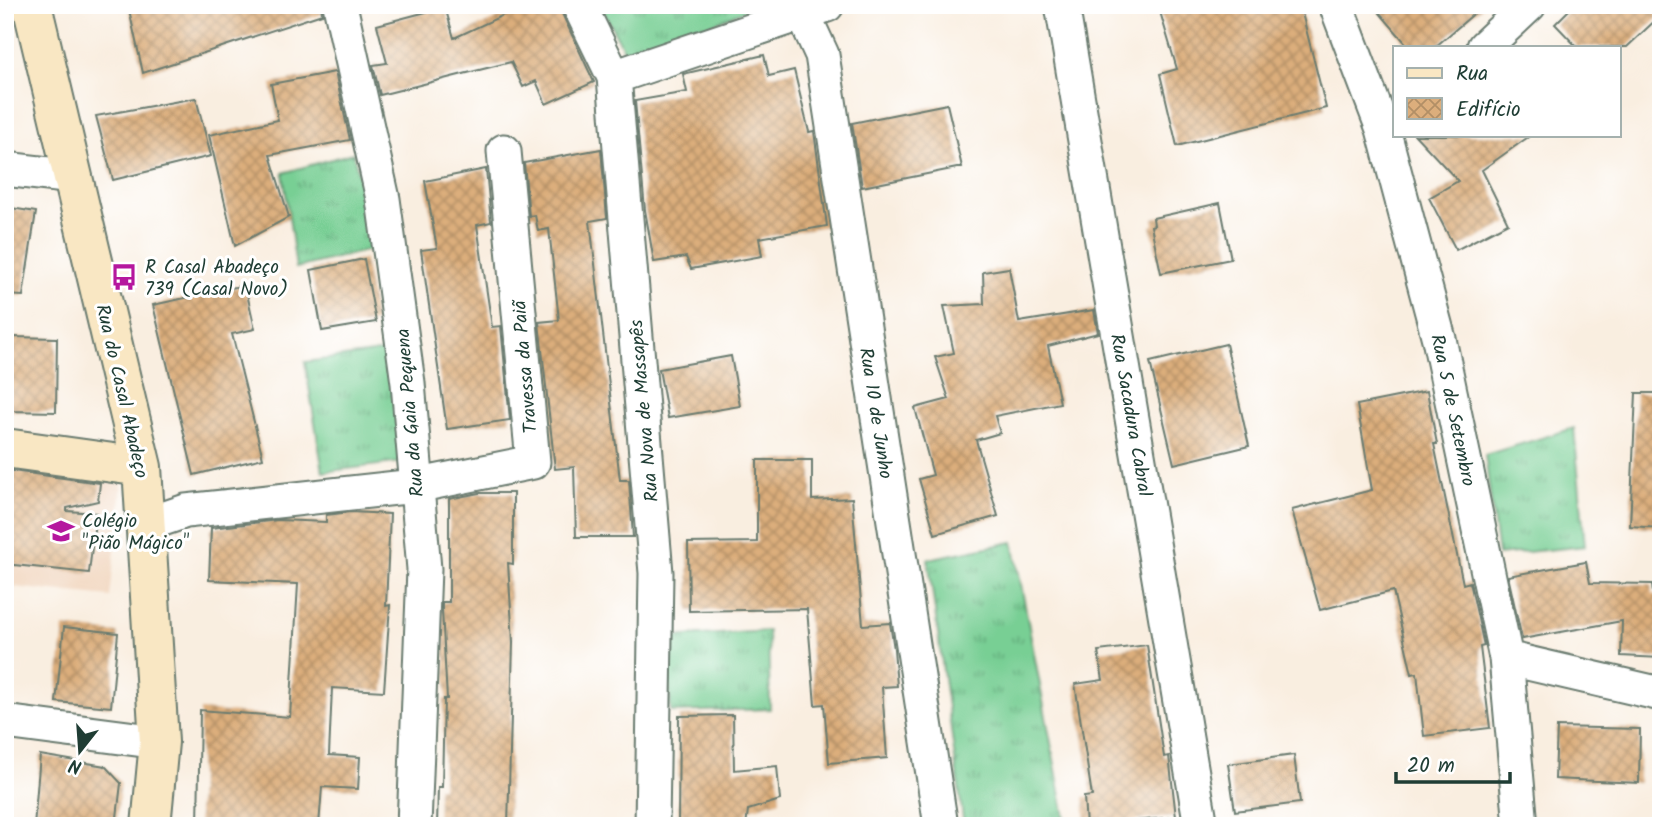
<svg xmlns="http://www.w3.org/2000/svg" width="1666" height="831" viewBox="0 0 1666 831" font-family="Kalam,sans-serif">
  <defs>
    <pattern id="grass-tufts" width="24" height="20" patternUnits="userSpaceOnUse" patternTransform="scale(1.75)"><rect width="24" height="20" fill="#78cf94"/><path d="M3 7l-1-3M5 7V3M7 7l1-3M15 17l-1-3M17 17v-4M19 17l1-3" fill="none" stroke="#62a97a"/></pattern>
    <pattern id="building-cross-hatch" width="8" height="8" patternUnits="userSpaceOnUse" patternTransform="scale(1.75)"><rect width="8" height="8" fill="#dcae7c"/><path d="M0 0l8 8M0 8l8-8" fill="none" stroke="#b28f66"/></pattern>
  </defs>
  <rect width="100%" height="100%" fill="#fff"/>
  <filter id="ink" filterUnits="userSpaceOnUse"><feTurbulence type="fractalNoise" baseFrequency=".0143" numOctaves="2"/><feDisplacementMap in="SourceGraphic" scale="14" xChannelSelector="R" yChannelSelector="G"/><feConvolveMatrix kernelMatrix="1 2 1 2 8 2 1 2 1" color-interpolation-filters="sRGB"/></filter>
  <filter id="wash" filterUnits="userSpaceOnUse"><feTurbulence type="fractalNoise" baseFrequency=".00686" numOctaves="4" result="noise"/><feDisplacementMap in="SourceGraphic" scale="28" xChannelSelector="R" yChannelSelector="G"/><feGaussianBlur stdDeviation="1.57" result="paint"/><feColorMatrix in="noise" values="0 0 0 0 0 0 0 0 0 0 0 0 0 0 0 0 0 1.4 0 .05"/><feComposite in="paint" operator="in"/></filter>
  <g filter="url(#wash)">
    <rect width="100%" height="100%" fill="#f9eee0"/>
    <path fill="#f1d5bd" d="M5,464L123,476L110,597L5,586Z"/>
    <path fill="url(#grass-tufts)" stroke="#4c8664" stroke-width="2" d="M600,5H757L640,55L625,52Z
      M353,153L377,248L296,268L283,173Z
      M387,351L403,462L323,472L305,362Z
      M1574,428L1585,546L1498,555L1485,455Z
      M1013,542L1066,823L964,826L928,559Z
      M768,631L770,709L671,712L667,637Z"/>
    <g id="blocks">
      <path fill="url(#building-cross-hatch)" d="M128,5H321L322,14L143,73Z
        M525,5H558L594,82L546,104L536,81L523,87L511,62L380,95L373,65L387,63L377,25L445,7L454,38Z
        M1158,5H1300L1326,108L1177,146L1160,74L1177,69Z
        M1373,5H1484L1435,47H1409Z
        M1574,5H1661V15L1627,47H1577L1555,24Z
        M764,55L769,76L794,70L809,132L814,131L827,226L759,238L762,256L691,269L686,257L654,262L645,210L635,101L687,92L683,74Z
        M335,72L350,140L270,155L289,217L235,246L209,135L278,120L271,84Z
        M196,98L211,156L113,180L96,116Z
        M947,104L962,167L862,187L852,123Z
        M1415,135H1531L1482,170L1508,223L1456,250L1429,198L1458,181Z
        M601,149L607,218L590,221L620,480H629L633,537H576L574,467L555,469L539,322L559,320L549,229L538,231L535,215L529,216L524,163Z
        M486,169L491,222L477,225L492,327L501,326L510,420L447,429L421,250L437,248L425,181Z
        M1220,203L1231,259L1161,273L1151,226L1154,225L1153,218Z
        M5,207L36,212L23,296L5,295Z
        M364,259L376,322L322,331L311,270Z
        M1009,268L1019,322L1094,310L1098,333L1048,346L1060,403L995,416L1000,433L976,440L998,516L935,534L919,479L933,475L915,408L949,399L935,357L954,353L944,306L984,304L983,272Z
        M245,285L255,329L232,334L263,458L194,475L153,305Z
        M11,337L57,338L56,412L9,411Z
        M1226,344L1249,446L1174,464L1150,362Z
        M731,356L740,406L668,418L659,369Z
        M1427,391L1437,444H1434L1463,584L1470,582L1484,646L1480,647L1490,728L1424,736L1417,673L1412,674L1393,591L1320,610L1292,510L1372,490L1357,405Z
        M1636,393H1661V528L1630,526Z
        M757,460H812V500L852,498L863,625L890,623L894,649L897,686L882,687L887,758L829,763L824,704L815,705L807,609L689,611L688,543L757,542Z
        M5,470L100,483L98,501L67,508V511L96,513L89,573L5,564Z
        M479,493H513V564L508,563L513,642L508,826H437L438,787H442L444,699H447L442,610V602H449V499Z
        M351,512L390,514L386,606L390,605L384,691L332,688L329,755L360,757L358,789L322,787L319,826H198L200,710L290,717L298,584L209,580L211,528L278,520L326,522V515Z
        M1586,562L1590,583L1652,584L1653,594L1661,595V658L1621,656L1622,621L1522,639L1508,576Z
        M64,627L118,633L111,707L56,702Z
        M1147,645L1164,757L1169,756L1176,817L1086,826L1084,797L1092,796L1075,684L1103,680L1098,651Z
        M733,715L734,770L777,766L780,800L748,810L746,826H678L679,716Z
        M1557,727L1640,729L1639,783L1555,779Z
        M40,755L105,766L121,783L116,826H34Z
        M1294,755L1300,803L1235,811L1228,764Z"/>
    </g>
  </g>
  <g filter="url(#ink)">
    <use href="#blocks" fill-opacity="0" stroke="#6b7b70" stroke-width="2"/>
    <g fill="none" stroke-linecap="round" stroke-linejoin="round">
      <defs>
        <path id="street" d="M340,5L383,199L408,383L424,569L414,826
          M579,5L614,77L656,573L652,826
          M799,5L822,55L941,826
          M1062,5L1201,826
          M1336,5L1383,129L1439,339L1506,658L1521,826
          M1484,47L1529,5
          M614,77L827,5
          M5,169L74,177
          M148,524L186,511L415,486L533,462L504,151
          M1506,658L1661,694
          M5,722L159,742"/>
        <path id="secondary" d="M32,5L142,467L159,742L151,826
          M5,448L142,467"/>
      </defs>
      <use href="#street" stroke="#6b7b70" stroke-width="37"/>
      <use href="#secondary" stroke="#6b7b70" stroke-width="42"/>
      <use href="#street" stroke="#fff" stroke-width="33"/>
      <use href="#secondary" stroke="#f9e7c3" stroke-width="38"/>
    </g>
  </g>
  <defs>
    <symbol id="bus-bare" viewBox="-9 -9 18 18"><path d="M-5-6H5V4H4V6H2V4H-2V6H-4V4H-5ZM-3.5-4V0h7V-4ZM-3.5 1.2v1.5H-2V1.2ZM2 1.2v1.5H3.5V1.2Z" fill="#b5179e" stroke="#fff" stroke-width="2.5" paint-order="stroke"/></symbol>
    <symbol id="school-bare" viewBox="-9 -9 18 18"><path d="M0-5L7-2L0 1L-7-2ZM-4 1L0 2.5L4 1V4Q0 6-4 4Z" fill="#b5179e" stroke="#fff" stroke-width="2.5" paint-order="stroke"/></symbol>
  </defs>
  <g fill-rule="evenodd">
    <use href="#bus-bare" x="105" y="258" width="38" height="38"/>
    <use href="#school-bare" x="42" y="512" width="38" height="38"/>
  </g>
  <g text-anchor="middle" stroke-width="6" stroke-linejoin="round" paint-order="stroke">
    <g font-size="19" fill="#1f3d34" stroke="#fff" text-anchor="start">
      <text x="145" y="273">R Casal Abadeço<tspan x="145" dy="22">739 (Casal Novo)</tspan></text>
      <text x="82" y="527">Colégio<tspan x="82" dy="22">"Pião Mágico"</tspan></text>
    </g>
    <g font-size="19" fill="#1f3d34" stroke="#fff">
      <text transform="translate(524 367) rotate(-95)" y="7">Travessa da Paiã</text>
      <text transform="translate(123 391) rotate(77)" y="7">Rua do Casal Abadeço</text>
      <text transform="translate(1454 410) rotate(78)" y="7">Rua 5 de Setembro</text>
      <text transform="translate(643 411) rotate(-95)" y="7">Rua Nova de Massapês</text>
      <text transform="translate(409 413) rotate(-95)" y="7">Rua da Gaia Pequena</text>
      <text transform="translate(877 413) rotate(81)" y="7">Rua 10 de Junho</text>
      <text transform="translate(1132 415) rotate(80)" y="7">Rua Sacadura Cabral</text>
    </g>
  </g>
  <rect width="1666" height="831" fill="none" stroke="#fff" stroke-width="28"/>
  <rect x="1393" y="46" width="228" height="91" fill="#ffffff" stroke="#a5b1ae" stroke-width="2"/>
  <rect x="1407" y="68" width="35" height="10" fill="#f9e7c3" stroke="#a5b1ae" stroke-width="2"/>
  <text x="1456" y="80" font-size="21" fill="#1f3d34">Rua</text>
  <rect x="1407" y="98" width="35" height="21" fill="url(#building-cross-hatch)" stroke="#a5b1ae" stroke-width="2"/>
  <text x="1456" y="116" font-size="21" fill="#1f3d34">Edifício</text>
  <g transform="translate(80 751) rotate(197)" stroke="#ffffff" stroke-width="5" paint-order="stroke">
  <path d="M0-5L12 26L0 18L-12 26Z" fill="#1f3d34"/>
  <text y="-10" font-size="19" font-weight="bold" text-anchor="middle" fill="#1f3d34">N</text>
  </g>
  <path d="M1396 772v10h114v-10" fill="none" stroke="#1f3d34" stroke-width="3.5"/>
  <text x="1407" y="772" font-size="21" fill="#1f3d34" stroke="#ffffff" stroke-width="5" paint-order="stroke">20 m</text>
</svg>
